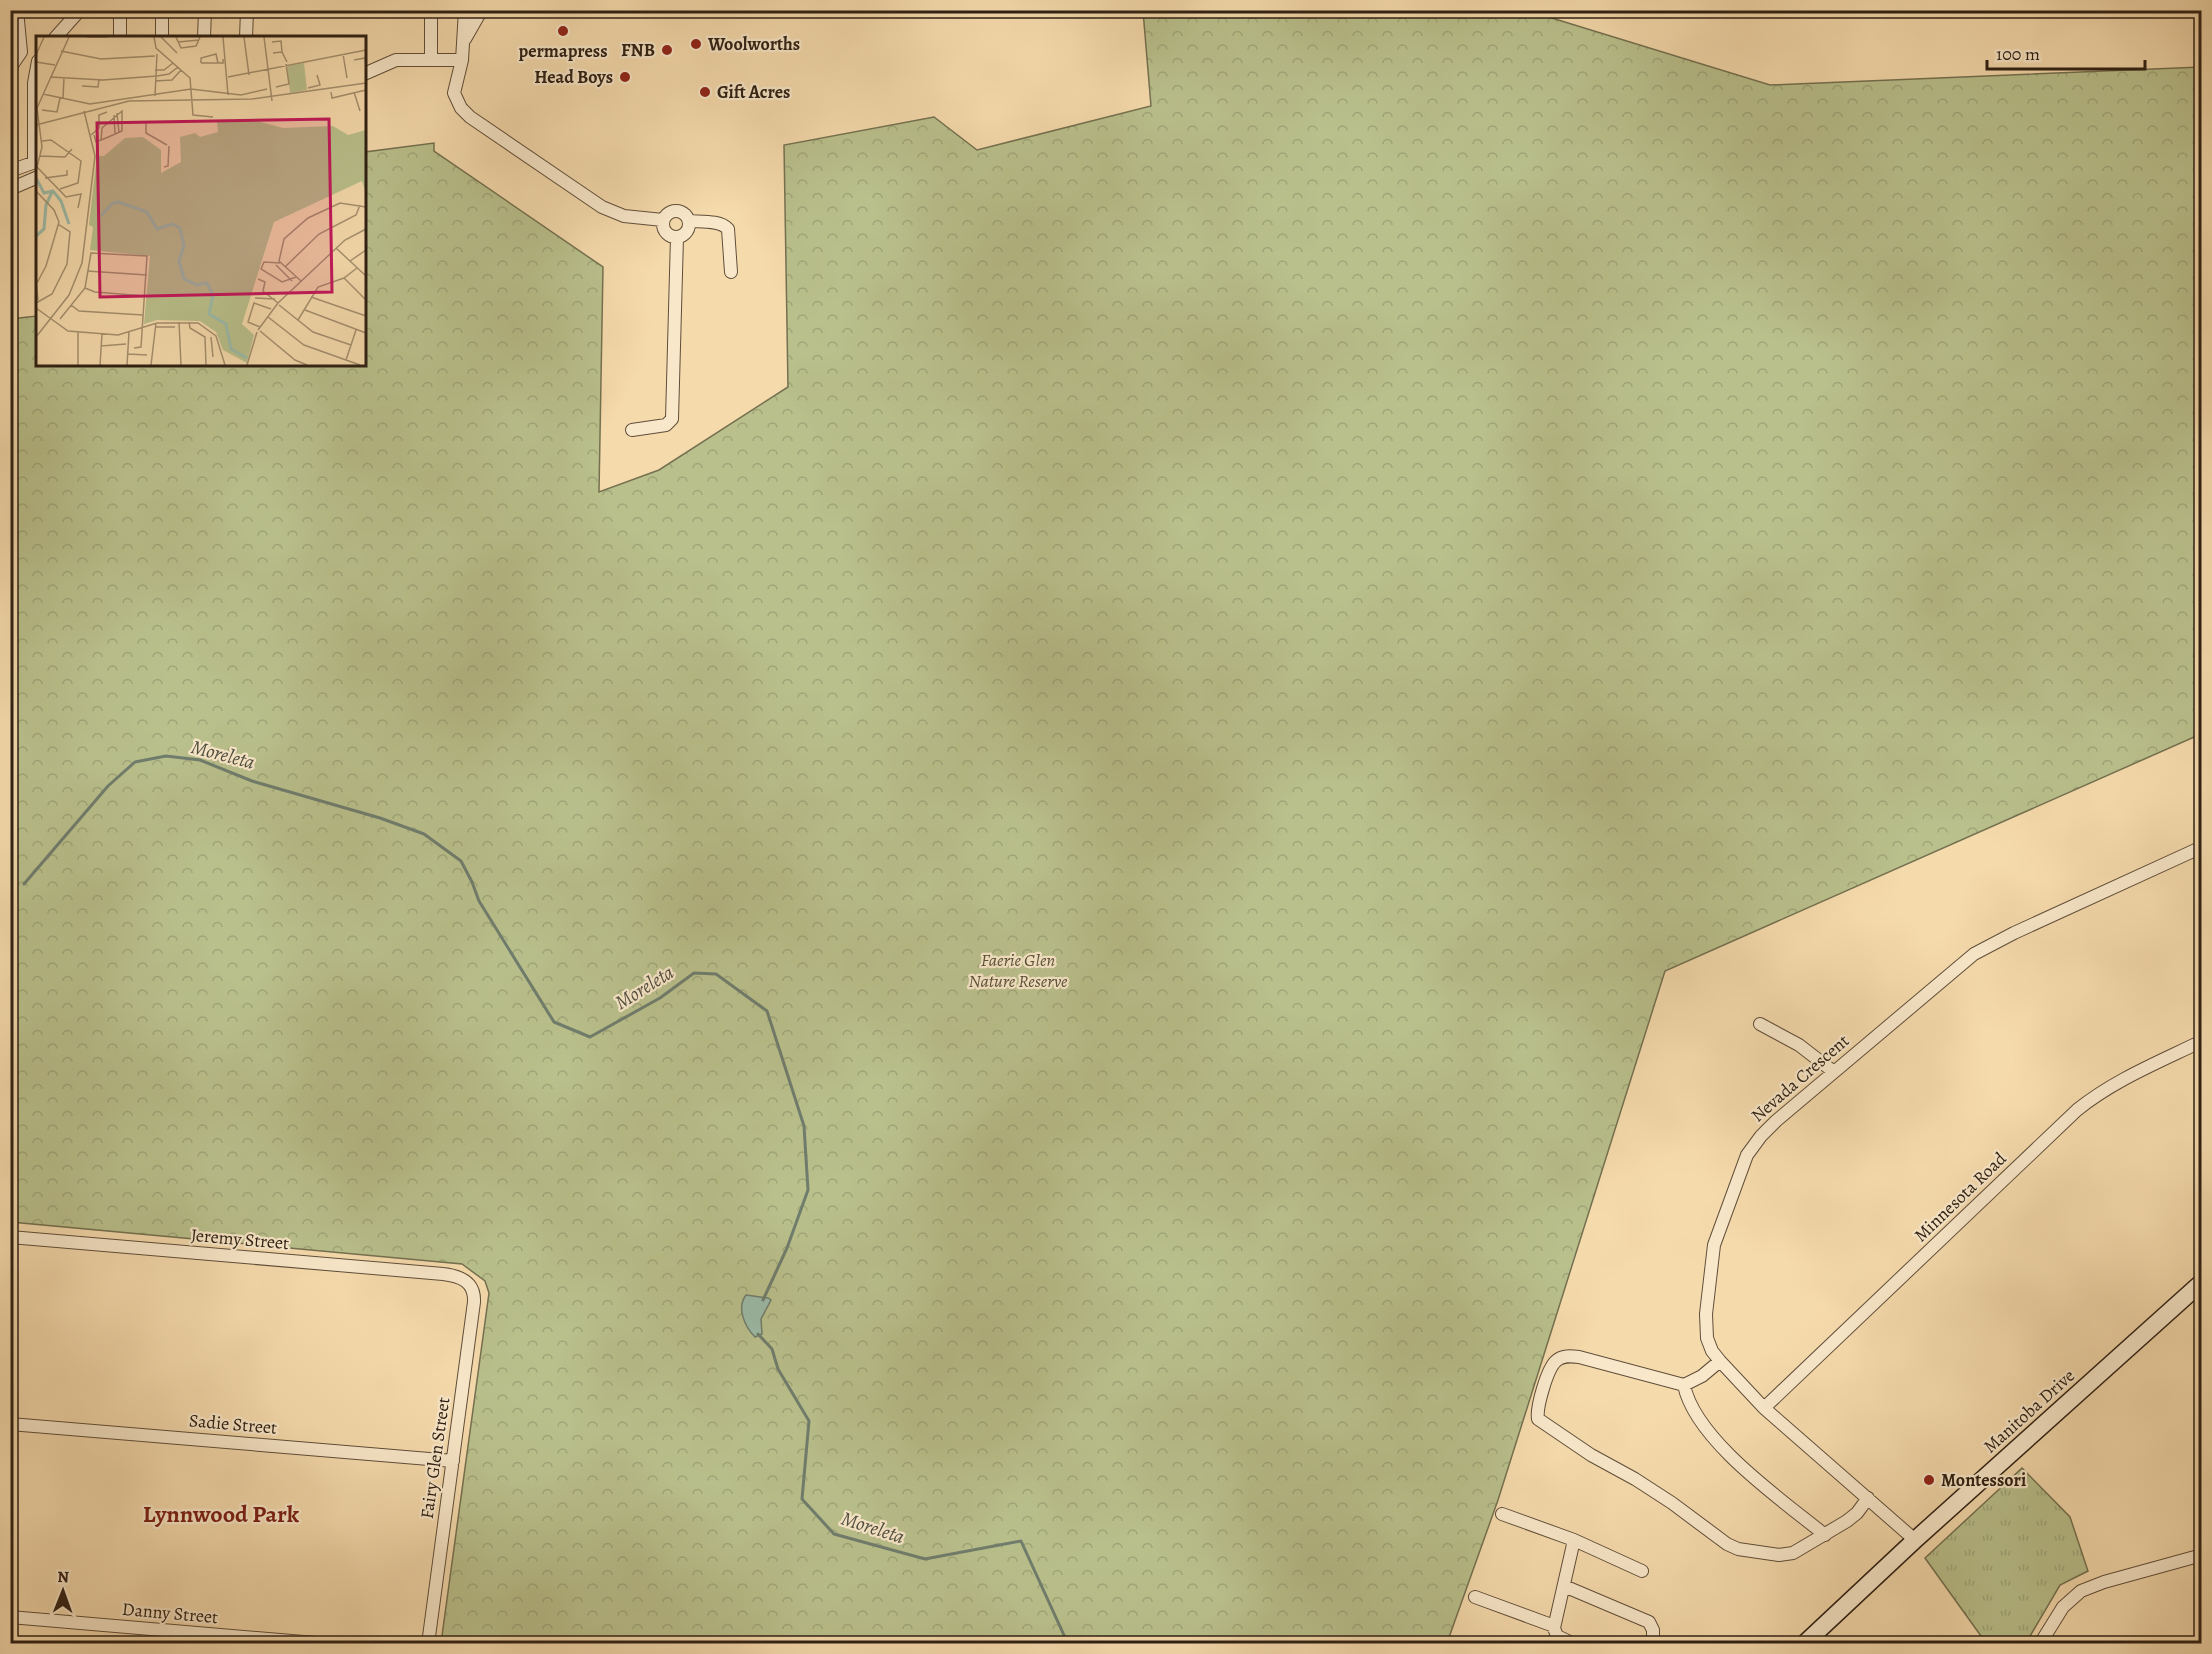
<svg xmlns="http://www.w3.org/2000/svg" width="2212" height="1654" viewBox="0 0 2212 1654" font-family="Alegreya,serif">
  <defs>
    <pattern id="grass-tufts" width="24" height="20" patternUnits="userSpaceOnUse" patternTransform="scale(1.5)"><rect width="24" height="20" fill="#b9c08c"/><path d="M3 7l-1-3M5 7V3M7 7l1-3M15 17l-1-3M17 17v-4M19 17l1-3" fill="none" stroke="#9fa578"/></pattern>
    <pattern id="park-crowns" width="20" height="18" patternUnits="userSpaceOnUse" patternTransform="scale(1.5)"><rect width="20" height="18" fill="#b9c08c"/><path d="M2 6a3 3 0 1 1 6 0M12 15a3 3 0 1 1 6 0" fill="none" stroke="#9fa578"/></pattern>
  </defs>
  <rect width="100%" height="100%" fill="#f5daac"/>
  <filter id="stains"><feTurbulence type="fractalNoise" baseFrequency=".00333" numOctaves="4"/><feColorMatrix values="0 0 0 0 .2 0 0 0 0 .09 0 0 0 0 .02 0 0 0 .5 -.17"/></filter>
  <radialGradient id="worn" r=".72"><stop offset=".6" stop-color="#630" stop-opacity="0"/><stop offset="1" stop-color="#630" stop-opacity=".3"/></radialGradient>
  <path fill="url(#grass-tufts)" stroke="#747050" stroke-width="1.5" d="M2022,1468L2070,1517L2088,1571L2060,1585L2026,1643H1986L1925,1558Z"/>
  <path fill="url(#park-crowns)" stroke="#747050" stroke-width="1.5" d="M1325,10L1529,11L1770,85L2201,67V734L1665,971L1498,1500L1447,1643H441L489,1293L485,1281L462,1264L11,1222L10,319L37,316L38,364H364L365,152L434,143V151L603,267L599,492L659,470L788,387L784,145L934,117L977,150L1151,106L1143,11Z"/>
  <path fill="#9cbba8" stroke="#707d6d" stroke-width="1.5" d="M746,1295L768,1298L771,1300L761,1319L762,1334L755,1337C745,1327 736,1308 746,1295Z"/>
  <g fill="none" stroke-linecap="round" stroke-linejoin="round">
    <path stroke="#707d6d" stroke-width="3" d="M24,884L108,786L135,762L166,756L200,760L252,781L380,818L424,834L461,861L472,882L479,901L554,1022L590,1037L660,998L694,973L716,974L767,1011L804,1126L808,1190L787,1248L763,1300
      M758,1334L772,1349L778,1369L809,1421L802,1499L834,1534L925,1559L1021,1541L1068,1644"/>
    <defs>
      <path id="street" d="M118,10L120,19V38
        M162,10V38
        M465,10L462,60L454,93L461,108L470,117L602,207L624,216L663,220
        M55,38L80,10
        M204,38L205,10
        M246,38L247,10
        M465,39L481,11
        M431,60V10
        M10,68L21,52L17,10
        M364,74L396,60H462
        M34,162V83L38,61
        M10,171L38,161
        M10,189L38,177
        M663 224a13 13 0 1 1 26 0a13 13 0 1 1-26 0Z
        M689,221C701,222 720,220 728,229L731,272
        M632,430L666,425L672,419L677,237
        M1760,1024L1799,1045L1834,1072
        M10,1237L443,1274C461,1276 475,1282 474,1302L428,1644
        M1720,1361L1702,1376L1684,1385L1579,1357C1571,1356 1562,1355 1556,1361C1547,1369 1536,1408 1538,1419L1591,1455L1635,1479L1672,1503L1727,1544L1738,1549L1779,1555L1793,1553L1847,1521L1857,1513L1868,1498
        M1684,1385C1695,1440 1782,1500 1825,1535
        M1764,1408L2077,1110C2114,1080 2159,1062 2202,1041
        M10,1424L453,1461
        M1502,1514L1574,1540L1554,1628L1557,1636L1574,1644
        M1574,1540L1642,1571
        M1915,1540L1764,1408L1720,1361L1712,1351L1707,1338L1706,1314L1714,1245L1747,1155L1761,1136L1776,1121L1974,954L2014,933L2202,847
        M1564,1586L1649,1622L1653,1630V1644
        M1475,1597L1554,1626
        M10,1617L327,1644
        M2040,1644L2063,1607L2081,1591L2104,1582L2202,1555"/>
      <path id="secondary" d="M1804,1644L1915,1540L2202,1282"/>
    </defs>
    <use href="#street" stroke="#604e3a" stroke-width="14"/>
    <use href="#secondary" stroke="#2e2014" stroke-width="19"/>
    <use href="#street" stroke="#f8e7c9" stroke-width="12"/>
    <use href="#secondary" stroke="#f8e7c9" stroke-width="16"/>
  </g>
  <g fill="#8f2418" stroke="#f8e7c9" stroke-width="2">
    <circle cx="563" cy="31" r="6"/>
    <circle cx="696" cy="44" r="6"/>
    <circle cx="667" cy="50" r="6"/>
    <circle cx="625" cy="77" r="6"/>
    <circle cx="705" cy="92" r="6"/>
    <circle cx="1929" cy="1480" r="6"/>
  </g>
  <g text-anchor="middle" stroke-width="4.5" stroke-linejoin="round" paint-order="stroke">
    <g font-size="18" font-weight="bold" fill="#2e2014" stroke="#f8e7c9" text-anchor="start">
      <text x="708" y="50">Woolworths</text>
      <text x="655" y="56" text-anchor="end">FNB</text>
      <text x="563" y="57" text-anchor="middle">permapress</text>
      <text x="613" y="83" text-anchor="end">Head Boys</text>
      <text x="717" y="98">Gift Acres</text>
      <text x="1941" y="1486">Montessori</text>
    </g>
    <g font-size="18" font-style="italic" fill="#585038" stroke="#f8e7c9">
      <text x="1018" y="966">Faerie Glen<tspan x="1018" dy="21">Nature Reserve</tspan></text>
    </g>
    <g font-size="18" fill="#2e2014" stroke="#f8e7c9">
      <text transform="translate(1800 1078) rotate(-41)" y="6">Nevada Crescent</text>
      <text transform="translate(1960 1197) rotate(-44)" y="6">Minnesota Road</text>
      <text transform="translate(240 1239) rotate(5)" y="6">Jeremy Street</text>
      <text transform="translate(2029 1411) rotate(-42)" y="6">Manitoba Drive</text>
      <text transform="translate(233 1424) rotate(5)" y="6">Sadie Street</text>
      <text transform="translate(435 1458) rotate(-82)" y="6">Fairy Glen Street</text>
      <text transform="translate(170 1613) rotate(5)" y="6">Danny Street</text>
    </g>
    <g font-size="20" font-style="italic" fill="#4f4e40" stroke="#f8e7c9">
      <text transform="translate(223 754) rotate(15)" y="7">Moreleta</text>
      <text transform="translate(644 987) rotate(-32)" y="7">Moreleta</text>
      <text transform="translate(873 1527) rotate(18)" y="7">Moreleta</text>
    </g>
    <g font-size="24" font-weight="bold" fill="#7a1f14" stroke="#f8e7c9">
      <text x="221" y="1522">Lynnwood Park</text>
    </g>
  </g>
  <g transform="translate(36 36)">
    <rect width="330" height="330" fill="#f5daac"/>
    <path d="M268,27L271,54L254,57L251,30Z" fill="#b9c08c"/>
    <path d="M213,83L247,92L297,90L312,99L330,94V158L326,145L238,186L206,288L218,299L211,327L187,314L180,296L164,285L121,284L108,288L114,220L54,214L57,191L53,189L61,120H68L89,102L107,101L125,114V137L145,126L144,101L159,97L164,101L182,96L181,85Z" fill="#b9c08c"/>
    <path fill="none" stroke="#9cbba8" stroke-width="3" d="M0,142L8,157L17,155L25,165L33,188M65,180L77,167L83,166L111,176L121,193L136,188L144,192L148,210L143,225L148,243L161,249L171,247L177,259L173,278L190,288L195,313L211,322M0,200L8,193L10,169L16,156"/>
    <path fill="none" stroke="#a5906f" stroke-width="1.5" d="M33,1L1,72L6,111L1,131L30,161L45,158L42,172M51,1H72M118,1L120,12L154,42L157,79L177,81M125,1L141,17M140,1L145,12L160,10L164,1M187,1L192,59M208,1L213,39M228,1L236,65M142,6L163,4M236,6L245,5L246,16M25,15L65,23L119,20M237,17L246,16L251,26M307,18L311,42M0,19L8,1M318,24L329,22L330,31M0,26L19,29M165,27H187V23M165,27V22L180,18L182,27M119,34H128L137,27M14,41L67,44L121,40L133,38L142,31M192,41L330,14M119,45L136,44L145,34M46,50L62,51L63,44M240,51L253,48L250,28M272,52L284,49L281,39M295,56L296,62L330,54M318,56L324,75M7,58L54,68L155,53L205,59L231,53M119,60L121,18M27,62L28,42M6,74L21,76L24,62M81,77L83,97M78,79L79,98M110,87V97L131,109M0,89L93,65L216,63L330,47M55,99L63,92V79L71,76M58,99L60,106L70,102L86,95V75L66,92L65,104M6,105L15,104L45,125L42,147L24,153M4,120L29,121L36,113M128,131L132,130L133,110M9,142L31,139V134M0,155L18,174L23,186L10,230L1,247M300,212L330,240M314,225L330,214M244,227L228,226L225,233L246,246L260,241M240,229L256,245M249,231L283,198L320,179L324,169M51,235L111,239M308,242L330,264M222,243L229,246L227,255L242,267M265,245L243,225L248,203L272,182L304,167L330,171M0,246L2,264M49,252L59,256L109,260M275,261L330,280M219,262L239,263M0,267L16,258L31,228L34,196L22,188M35,269L43,275L107,279M243,269L277,296L315,309M0,272L32,295L82,299L121,287H162L180,300L189,329M269,274L330,297M232,281L268,309L324,329M24,283L49,252L55,217L111,220L105,311L98,312M262,284L282,251L308,242L321,232M143,286L145,329M153,286L154,292L169,301L170,329M119,291H139M224,291L212,286L218,267L235,273M222,294L242,267L293,219L309,204L330,193M224,295L259,324L271,329M0,301L33,259L46,227L59,120L48,75M175,301L177,321M65,310L90,308M92,318L111,319M310,324L320,294M42,329V296M64,329L66,298M91,329L93,296M115,329L120,287M211,329L221,296"/>
    <path fill="#c2185b" fill-opacity="0.15" stroke="#c2185b" stroke-width="3" d="M293,83L296,256L64,261L61,87Z"/>
    <rect width="330" height="330" fill="none" stroke="#2e2014" stroke-width="3"/>
  </g>
  <rect width="2212" height="1654" fill="none" stroke="#f5daac" stroke-width="36"/>
  <rect x="12" y="12" width="2188" height="1630" fill="none" stroke="#2e2014" stroke-width="3"/>
  <rect x="18" y="18" width="2176" height="1618" fill="none" stroke="#2e2014" stroke-width="1.5"/>
  <g transform="translate(63 1591) rotate(1)" stroke="#f8e7c9" stroke-width="4.5" paint-order="stroke">
  <path d="M0-4.5L10 22L0 15L-10 22Z" fill="#2e2014"/>
  <text y="-9" font-size="16" font-weight="bold" text-anchor="middle" fill="#2e2014">N</text>
  </g>
  <path d="M1987 60v9h158v-9" fill="none" stroke="#2e2014" stroke-width="3"/>
  <text x="1996" y="60" font-size="18" fill="#2e2014" stroke="#f8e7c9" stroke-width="4.5" paint-order="stroke">100 m</text>
  <rect width="100%" height="100%" filter="url(#stains)"/>
  <rect width="100%" height="100%" fill="url(#worn)"/>
</svg>
